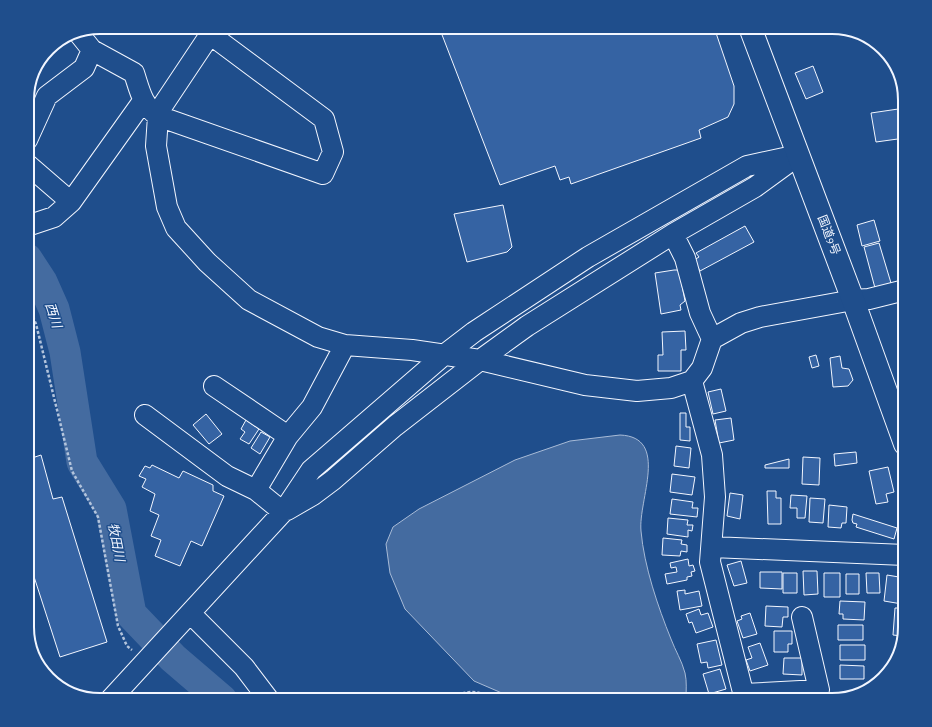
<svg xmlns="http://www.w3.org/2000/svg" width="932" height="727" viewBox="0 0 932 727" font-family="'Alegreya Sans','Noto Sans JP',sans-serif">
  <rect width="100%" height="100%" fill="#1f4e8c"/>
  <path fill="#446ba0" stroke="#a8bbd7" d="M620,435C670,437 638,500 641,531C644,566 658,607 671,639C675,650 682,661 685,673C687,681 686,691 686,700H518L474,681L405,609L390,573L386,544L393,527L419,509L515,460L570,441Z"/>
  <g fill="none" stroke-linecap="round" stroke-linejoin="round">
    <path stroke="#446ba0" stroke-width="31" d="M27,259L42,282L54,309L65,352L82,462L111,509L131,614L173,658L222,700"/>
  </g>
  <path fill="#3563a3" stroke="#f2f6ff" d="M439,27H714L734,86V104L728,117L699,130L701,138L571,184L569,177L560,180L555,166L500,185Z
    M813,66L823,92L806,99L795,73Z
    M905,108V138L876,142L871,113Z
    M503,205L512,247L507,252L467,262L454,214Z
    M874,220L880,241L862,246L857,225Z
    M745,226L754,242L700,271L694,260L699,257L696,253Z
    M879,243L891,283L875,288L864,247Z
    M674,270H679L685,301L680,305L681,310L661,314L655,273Z
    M685,331L686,350H681V371H658V355H663L662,332Z
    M816,355L819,366L812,368L809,357Z
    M840,356L842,368L849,369L853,380L848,386L833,387L830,358Z
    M721,389L726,411L713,414L708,392Z
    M680,413H686V427H690V441L680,440Z
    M206,414L222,434L209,444L193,425Z
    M731,418L734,440L719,443L715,420Z
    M246,420L259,429L249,444L240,439L245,432L241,429Z
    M261,432L270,437L260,454L251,448Z
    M27,444L32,458L41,455L53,499L62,497L107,642L60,657L27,555Z
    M676,446L691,448L689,468L674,466Z
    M856,452L857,463L835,466L834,454Z
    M803,457L820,458L819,485L802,484Z
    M789,459V468H765V465Z
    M152,465L179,478L183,471L213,485V491L224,496L202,546L191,541L180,566L155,556L161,540L151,536L159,515L150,511L155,494L142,487L146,479L139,476L145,466L150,468Z
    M888,467L894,492L886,494L888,502L876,504L869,471Z
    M672,474L695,477L692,495L670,492Z
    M767,491H776V498H781V524H768Z
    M730,493L743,495L740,519L727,516Z
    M791,495L807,496L805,518H797V508H790Z
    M810,498L825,499L823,523L809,522Z
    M672,499L693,502L692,508H698L697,517L670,514Z
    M829,505L847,507L846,523H842L841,528L828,527Z
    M853,514L897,528L894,539L856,527L857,524L853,523L852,520Z
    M668,518L688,520L687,525H693L692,531L688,530V537L667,534Z
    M663,538L682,540L681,544L687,545V552L681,551L680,556L662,555Z
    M688,559L689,566L693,565L695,571L691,572L692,576L687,577V580L667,584L665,574L677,572L676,567L671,568L670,563Z
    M741,561L747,583L734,586L727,565Z
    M803,571H817L818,594L804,595Z
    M760,572H782V589L760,588Z
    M783,573H797V593H783Z
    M824,573H840V597H824Z
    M866,573H879L880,593H867Z
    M846,574H859V594H846Z
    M887,575L905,578L902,604L884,601Z
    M685,590V594L699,591L702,606L680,610L677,591Z
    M840,601L865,602L864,620L843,619V614H839Z
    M766,606L788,607V617H783L782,627L765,626Z
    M895,608H905V627L902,636L893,635Z
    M699,609L701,615L708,613L713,627L696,633L692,622L689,623L686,614Z
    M750,613L757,634L743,638L737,621L742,619L741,616Z
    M838,625H863V640H838Z
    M774,631H792V644H788V652H774Z
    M716,640L722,665L708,668L707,662L701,663L697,644Z
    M760,643L768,665L750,671L746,660L752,658L748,647Z
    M840,645H865V660H840Z
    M784,658H802V675L783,674Z
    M840,665L864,666V679H840Z
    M720,669L726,689L709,694L703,674Z"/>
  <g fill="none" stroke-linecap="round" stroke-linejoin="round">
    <defs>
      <path id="minor" d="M215,27L163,105L158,116L156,146L167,207L176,228L207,262L249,300L318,337L345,345L412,350L480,360L585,385L637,391L671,388L692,381L702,368L712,339L741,323L760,317L853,300L869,299L905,290
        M80,35L92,50L134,73C140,91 142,105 158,116L323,174L333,152L324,119L211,35
        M27,140L47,96L84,68L92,50
        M27,164L71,202L143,101
        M30,225L54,217L71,202
        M673,234L685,258L700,313L712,339
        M692,381L712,455L715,497L710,562L745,700
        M214,386L288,436
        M145,415L227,476L256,490L283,512
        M256,490L288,436L312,407L345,345
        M287,510L313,495L333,480L395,426L480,360L527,326L673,234L755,187L792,160
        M712,547L905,555
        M190,613L244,667L269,700
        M744,694L819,690L802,617
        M110,700L283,512L311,470L444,355L474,332L588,257L747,166L798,155"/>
      <path id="highway" d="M750,27L853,300L905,444"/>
    </defs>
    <use href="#minor" stroke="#f2f6ff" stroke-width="22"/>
    <use href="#highway" stroke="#f2f6ff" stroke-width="24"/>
    <path stroke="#b3c4dc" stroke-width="2.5" stroke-dasharray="3 2" stroke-linecap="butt" d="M27,303L36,324L72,471L98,517L118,626L127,646L132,650
      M449,700C468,688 478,691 498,700"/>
    <use href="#minor" stroke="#1f4e8c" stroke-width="20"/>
    <use href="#highway" stroke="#1f4e8c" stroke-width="22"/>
  </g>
  <g text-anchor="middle" stroke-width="3" stroke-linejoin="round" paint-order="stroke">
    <g font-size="12" fill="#f2f6ff" stroke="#1f4e8c">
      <text transform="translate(829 235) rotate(69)" y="4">国道9号</text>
    </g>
    <g font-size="13" font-style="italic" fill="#f2f6ff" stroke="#1f4e8c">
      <text transform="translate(54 315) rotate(72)" y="5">西川</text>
      <text transform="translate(117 542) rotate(79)" y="5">牧田川</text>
    </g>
  </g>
  <path d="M0 0H932V727H0ZM100 34H832A66 66 0 0 1 898 100V627A66 66 0 0 1 832 693H100A66 66 0 0 1 34 627V100A66 66 0 0 1 100 34Z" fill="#1f4e8c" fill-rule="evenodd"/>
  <path fill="none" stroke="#f2f6ff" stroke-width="2" d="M100 34H832A66 66 0 0 1 898 100V627A66 66 0 0 1 832 693H100A66 66 0 0 1 34 627V100A66 66 0 0 1 100 34Z"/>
</svg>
